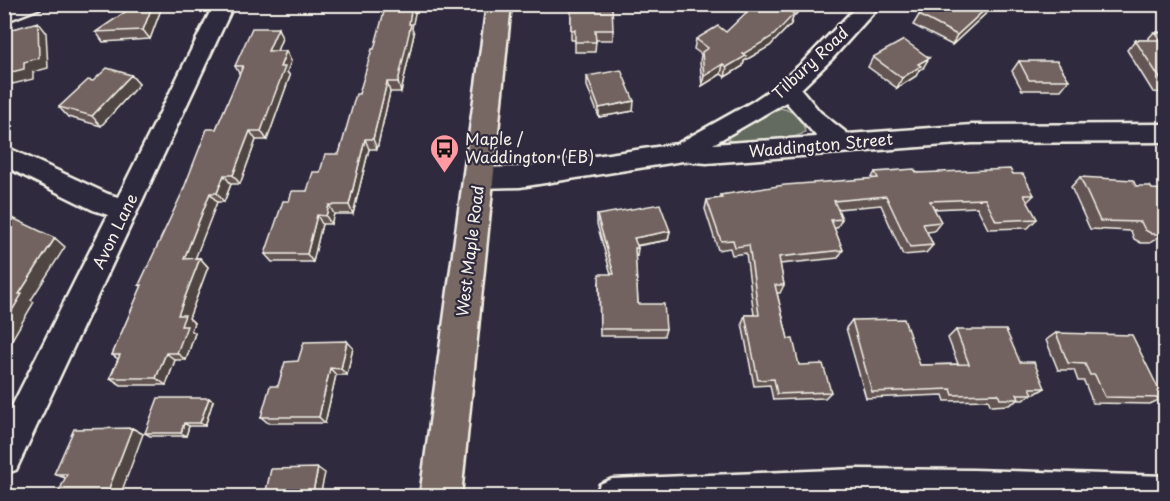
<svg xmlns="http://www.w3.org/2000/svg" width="1170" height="501" viewBox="0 0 1170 501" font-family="'Playpen Sans',sans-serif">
  <rect width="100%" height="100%" fill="#2f2a3d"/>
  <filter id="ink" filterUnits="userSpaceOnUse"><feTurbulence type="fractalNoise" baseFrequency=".0167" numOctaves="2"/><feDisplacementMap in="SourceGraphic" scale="12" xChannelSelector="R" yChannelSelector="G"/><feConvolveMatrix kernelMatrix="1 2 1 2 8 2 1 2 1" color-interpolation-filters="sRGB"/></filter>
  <g filter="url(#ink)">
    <path fill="#636b5e" stroke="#acaea3" stroke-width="1.5" d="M780,108C793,110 803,119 805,132C793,142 751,140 734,142L728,140L729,135Z"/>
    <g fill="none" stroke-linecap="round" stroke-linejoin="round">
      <defs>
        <path id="minor" d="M14,4H43L40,8L4,22V8Z
          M214,4H234L16,470L4,474V422L108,215L93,210L4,166V146L108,194L118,197Z
          M859,4H881L831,60L801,89L820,112L848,134L972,125L1166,124V142L972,143L707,163L683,161L520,187L478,188L469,185L465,178L469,171L478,168L520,167L677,144L752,102L777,85L803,62ZM786,102L817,137L713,144Z
          M857,469L973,470L1166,476V496H595L600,484L612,479Z"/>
        <path id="major" d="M487,4H511L461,496H420Z"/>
      </defs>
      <use href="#minor" stroke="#f4f1e8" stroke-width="5"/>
      <use href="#major" stroke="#f4f1e8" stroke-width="5"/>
      <use href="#minor" fill="#2f2a3d" fill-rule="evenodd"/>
      <use href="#major" fill="#776864" fill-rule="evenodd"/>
    </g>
    <path fill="#635553" stroke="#f4f1e8" stroke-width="1.5" d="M137,4H163L150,39L103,42L96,32Z
      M571,4L613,30V40H596L595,52H575V40H571Z
      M765,4H806L793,17L791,24L770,46L744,61L743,66L725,77L721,74L702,86L700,62L701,54L694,49L696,39L726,32Z
      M931,4H996L952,45L913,25L919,15Z
      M415,10L412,28L414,34L401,92H390L377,149H369L353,214H334L331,224H322L313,262H272L265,254L289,201L307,191L320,172L339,154L374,49Z
      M1154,32L1166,33V93L1153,92L1127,50L1135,40H1147Z
      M282,38L277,51H286L291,61L287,72L290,76L267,140H256L240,184H231L224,202H217L195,258H200L208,267L189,318L194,323L191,330L195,333L186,360H175L166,385H121L110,378L118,359L112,355L142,286L139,285L216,129L240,75L235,66Z
      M873,57L923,68L919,70L916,76L897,88L868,67Z
      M1019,61L1069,80L1061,90H1022L1012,71Z
      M131,75L139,84L101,126L68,117L59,107L93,81Z
      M587,76L633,111L599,117L587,86Z
      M875,172L1013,174L1034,195L1027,202L1037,219L1028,228L988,229L977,207L934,209L941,222L934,231L927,232L933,245L926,253L903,255L881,205L838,209L842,219L837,228H834L843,250L838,258L780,264L784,285L780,293H777L788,339L799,365L831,392L825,398L773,400L770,385L754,386L742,323L745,315H754L746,253L732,255L730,248L718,250L705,209L707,200L720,198V195L871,179Z
      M1080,177L1136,186L1152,189L1166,231L1150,243H1141L1134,239L1131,231L1090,229L1071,187Z
      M597,215L670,231L668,240L637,246V256H635L638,304L666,329L664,336H600L599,282L611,274L597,224Z
      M852,320L920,365L958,364L948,338L956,330L1020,362L1045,388L1035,394L1031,395L1023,400H1018L1009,405L991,406L988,400L945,401L943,395L866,398L846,328Z
      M1056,333L1163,398L1150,404L1093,403L1084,381H1078L1074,370H1058L1046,340Z
      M353,348L347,375H336L325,423H268L261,417L278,386L298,361Z
      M213,401L205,426H189L186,436H150L145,433Z
      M132,428L143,434L65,478L54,474Z"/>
    <path fill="#504543" stroke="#f4f1e8" stroke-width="1.5" d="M153,4H163L150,39L143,30Z
      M412,4H417L412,28L414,34L401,92L398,82Z
      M799,4H806L793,17L791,24L770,46L744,61L743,66L725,77L727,67L791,12Z
      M991,4H996L952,45L957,35Z
      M38,22L46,32L48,68L33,72V79L13,84L4,74L24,62Z
      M278,28L282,38L273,61L268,51Z
      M286,51L291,61L287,72L290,76L267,140L261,131L280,67Z
      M929,58L923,68L919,70L916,76L897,88L902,78L918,64Z
      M723,64L721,74L702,86L704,76Z
      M131,75L139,84L101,126L92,116Z
      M387,82L390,92L377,149L373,139Z
      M634,101L633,111L599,117V108Z
      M250,131L256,140L240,184L233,175Z
      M365,139L369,149L353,214L349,205Z
      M224,175L231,184L224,202L217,193Z
      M210,193L217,202L192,267L184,259Z
      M329,205L334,214L331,224L326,216Z
      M317,215L322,224L313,262L307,254Z
      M670,231L668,240L633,246L634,238Z
      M55,238L65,247L31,300L34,302L10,343L4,340V324L19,294Z
      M635,248H638L637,256L634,257Z
      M200,258L208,267L189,318L194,323L191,330L195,333L186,360L177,353L181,326L178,315Z
      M347,341L353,348L347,375L341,369Z
      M166,353L175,360L166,385L156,378Z
      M330,368L336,375L325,423L319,417Z
      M209,398L213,401L205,426L200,423Z
      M184,423L189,426L186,436L181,433Z
      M132,428L143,434L120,496H106Z
      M318,468L325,473L320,496H312Z"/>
    <path fill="#736360" stroke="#f4f1e8" stroke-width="1.5" d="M137,4H153L143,30L96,32Z
      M386,4H412L409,24H411L398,82H387L373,139H365L349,205H329L326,216L317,215L307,254H265L283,201H289L292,191H307L313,172H320L325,154H339L356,94H359L372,49H374Z
      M571,4H612L613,30H595L596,42H575V30H571Z
      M755,4H759L763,6L765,4H799L791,12L794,14L773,36L743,54L746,56L727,67L723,64L704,76L702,52L708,48L696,39L718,26L726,32Z
      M931,4H991L957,35L919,15Z
      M38,22L39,58L24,62V69L4,74V43L9,42V30Z
      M252,28H278L268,51H286L280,67H285L261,131H250L233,175H224L217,193H210L184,259L200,258L178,315H185L181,326H187L177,353H166L156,378H110L120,355H112L142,285H139L182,193L207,129H216L243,66H235Z
      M1154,32L1166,33V83H1163L1135,40H1161Z
      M904,40L929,58L918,64L921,66L902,78L873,57Z
      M1019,61H1057L1069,80H1029Z
      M107,68L131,75L92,116L59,107L88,80L93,81Z
      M621,70L634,101L599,108L587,76Z
      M914,169L917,173L1010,169L1013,174H1023L1034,195H1024L1037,219L996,221L985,199L930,201L941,222L923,224L933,245L910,247L886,196L834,201L842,219L831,220L843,250L779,257L784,285H775L788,339H793L799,365L823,364L831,392L777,394L774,379L758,380L745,315H759L749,245L735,247L733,240L721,241L707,200L722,198L720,195L785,185L878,178L875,172Z
      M1080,177L1133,180L1136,186H1150L1152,189L1166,190V231L1161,234H1152L1145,230L1141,222L1100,221Z
      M660,204L670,231L634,238L638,248H635L638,304H664L666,329H600L599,274H614L597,215Z
      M4,214L55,238L19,294H22L4,324Z
      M904,319L920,365L969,364L956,330H1006L1020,362H1034L1045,388H1030L1033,394H1017L1019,399H1000L998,394L953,395L951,389L872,392L852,320Z
      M1056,333L1132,335L1163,398L1105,397L1095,375H1090L1085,364L1068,363Z
      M347,341L341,369L330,368L319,417H261L270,386H278L285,362L298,361L304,342Z
      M158,398H209L200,423H184L181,433H145Z
      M132,428L106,496H57L67,474H54L74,429Z
      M318,468L312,496H252L253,492L266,491L271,469Z"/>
  </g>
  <defs>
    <symbol id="bus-pin" viewBox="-11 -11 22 30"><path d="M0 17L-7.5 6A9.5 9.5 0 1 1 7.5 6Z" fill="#ff9aa2" stroke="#2f2a3d"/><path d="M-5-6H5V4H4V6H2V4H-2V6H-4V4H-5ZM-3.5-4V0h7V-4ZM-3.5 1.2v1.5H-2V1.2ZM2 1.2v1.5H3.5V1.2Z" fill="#111"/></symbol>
  </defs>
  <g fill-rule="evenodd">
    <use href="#bus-pin" x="428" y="132" width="33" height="45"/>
  </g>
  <g text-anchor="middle" stroke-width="4.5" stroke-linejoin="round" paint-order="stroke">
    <g font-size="16" fill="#f4f1e8" stroke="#2f2a3d">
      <text transform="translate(810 63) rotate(-43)" y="6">Tilbury Road</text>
      <text transform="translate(821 145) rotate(-5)" y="6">Waddington Street</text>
      <text transform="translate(115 231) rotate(-64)" y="6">Avon Lane</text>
      <text transform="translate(470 251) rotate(-83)" y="6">West Maple Road</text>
    </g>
    <g font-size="16" fill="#f4f1e8" stroke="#2f2a3d" text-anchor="start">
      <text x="465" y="145">Maple /<tspan x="465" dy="18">Waddington (EB)</tspan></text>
    </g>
  </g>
  <rect width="1170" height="501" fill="none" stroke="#2f2a3d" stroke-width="24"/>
  <rect x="12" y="12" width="1146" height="477" fill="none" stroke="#f4f1e8" stroke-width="2" filter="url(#ink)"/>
</svg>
